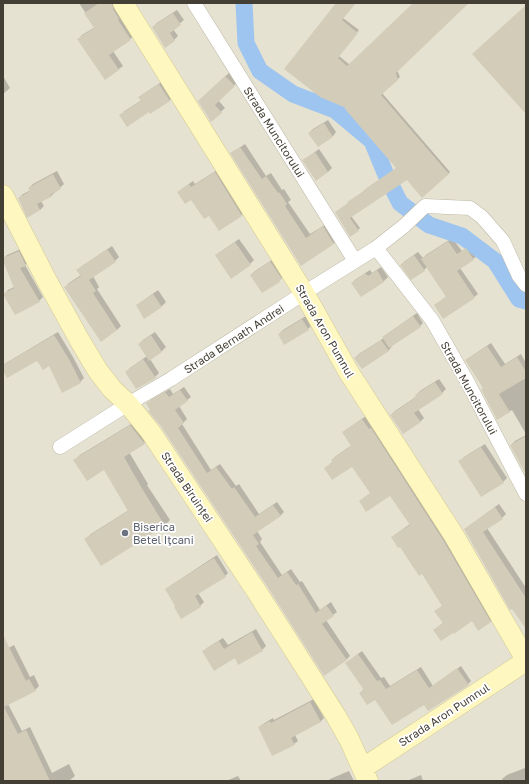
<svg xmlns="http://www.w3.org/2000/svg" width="529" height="784" viewBox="0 0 529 784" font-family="'Golos Text',sans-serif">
  <rect width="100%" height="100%" fill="#f2efe3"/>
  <path fill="#e6e2d1" d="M3,3H526V781H3Z"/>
  <path fill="#0003" d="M79,3H116L134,36L130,39L113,51L123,66L119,69L106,78L79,39L82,35L95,27Z
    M337,3H355L343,18L359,30L339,56L350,65L415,3H467L397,70L400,77L382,93L450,172L422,196L407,179L351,216L360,228L358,230L336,213L365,190L367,188L397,168L348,107L320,96Z
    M177,10L184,20L173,29L178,36L174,40L153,27L157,23Z
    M230,72L238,82L218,100L225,108L211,121L203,97Z
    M3,76L10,88L3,94Z
    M163,81L173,97L170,100L150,113L149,111L123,112L142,100L143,94Z
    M328,120L336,132L333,136L309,133L313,129Z
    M245,144L266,176L271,173L282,190L284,189L291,200L288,202L310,234L328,223L338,239L334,243L301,265L232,154L236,150Z
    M319,149L332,168L328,172L316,179L304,161L308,157Z
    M219,169L245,211L242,215L219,230L209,214L191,199L182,189L193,181L195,184Z
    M57,171L64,184L50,197L41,201L44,206L40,210L19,198L23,194L31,190L29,188L33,184Z
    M452,238L462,251L470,246L477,256L473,259L460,268L478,294L474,297L435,305L447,296L427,267L424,270L401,265L405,261L418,252L423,258L426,255Z
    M239,239L254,260L250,264L216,255L220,252Z
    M112,246L119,257L115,261L93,276L99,287L97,289L121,326L117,330L65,287L69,283L81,275L78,270L82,266Z
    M23,248L30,261L25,265L43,297L39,301L5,294L8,290L14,287L3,259L7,255Z
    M275,258L285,274L279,281L251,275L255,271Z
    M381,267L388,277L384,281L361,296L352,283L356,279L370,270L372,273Z
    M158,290L166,302L162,306L145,317L137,306L141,302Z
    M417,313L423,323L420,326L392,345V346L389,350L362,368L355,358L359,354L384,338L383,337L387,334Z
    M306,316L312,325L308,329L279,334L283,330Z
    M58,332L73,357L84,378L80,382L38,359L3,369V365L6,363Z
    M155,332L166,347L162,351L150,359L159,373L155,377L126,372L130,368L147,356L139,344L143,340Z
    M491,343L505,364L521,354L526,363V434L512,410L497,418L484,388L466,360L470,357Z
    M439,379L446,389L442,393L418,409L424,418L420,422L391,415L395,411L417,396L416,395L420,391Z
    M184,387L191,397L179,406L187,419L182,424L211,470L220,464L236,486L239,484L259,514L277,502L284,512L280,516L257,531L262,539L260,542L282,575L291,569L300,582L302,581L320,610L331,602L337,612L326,620L350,656L346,660L267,585L147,404L151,400L170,389L173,394Z
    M366,416L375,425L494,618L490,622L472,620L434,630L443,623L436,611L443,605L422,573L393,537L396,534L410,524L391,495L360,501L371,493L352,465L326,468L333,461L332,460L336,456L352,445L343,433L347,429Z
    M136,421L149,438L144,443L129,452L148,484L147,485L170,520L164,526L85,539L91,534L129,510L104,469L75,460L80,455Z
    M526,435V473L511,445L515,441Z
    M485,444L507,478L503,482L460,461L464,457Z
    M499,504L506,514L502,518L487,528L526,588V628L469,526Z
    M217,555L228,573L225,576L198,593L204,602L200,606L182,617L176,606L166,589L170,586Z
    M256,629L266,646L262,650L235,657L203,652L207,648L223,638L228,645Z
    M14,645L30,677L34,675L39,686L35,690L8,704L22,731L30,727L52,773L69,764L75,776L69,781H10L3,775V651Z
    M362,651L381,678L384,677L390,686L421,667L433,686L461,666L471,681L468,684L424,704L375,698L360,693L364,689L346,663Z
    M314,699L324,718L320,722L295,735L298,741L294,744L259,727L263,724L273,718L274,720Z
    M525,768L526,771V781H503L502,779L507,775Z
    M349,771L354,781H328L330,779Z
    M421,775L423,781H408L409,780Z
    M238,776L241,781H226Z"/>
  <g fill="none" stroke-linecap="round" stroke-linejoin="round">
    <path stroke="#9ec5f0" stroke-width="17" d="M244,3L246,43L260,71L293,94L335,110L372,141L386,175L400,203L429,225L462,236L495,261L519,299L526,301"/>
  </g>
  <path fill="#d3ccb9" d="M99,3H112L113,9L119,19L118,20L131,40L109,55L119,70L105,80L77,39L94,28L84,13Z
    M336,3H356L342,20L358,33L338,58L347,66L413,3H469L396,73L398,80L381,95L449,174L422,198L407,180L350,218L359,231L350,237L335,212L348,203L347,202L364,191V190L396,168L345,109L346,108L320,97L284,69Z
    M526,5V114L472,54Z
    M173,13L181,25L170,33L175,41L165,48L152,27Z
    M225,76L235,86L215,105L222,113L211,122L198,101Z
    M159,84L170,101L150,114L149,112L127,127L119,115L141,101L138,97Z
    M324,123L333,137L318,147L308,133Z
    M240,147L262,179L266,176L278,193L279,192L287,204L285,206L306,238L323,226L334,244L301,266L230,153Z
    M315,152L328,172L316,181L302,160Z
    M215,172L242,216L219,231L209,216L204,219L191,200L185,204L177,192L189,184L191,187Z
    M53,174L61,189L50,195L51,197L37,204L40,210L27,218L18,198L30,191L28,188Z
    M448,241L457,254L466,248L474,260L457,271L475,298L443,319L434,305L446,297L421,259Z
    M235,242L251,265L231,279L215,255Z
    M107,249L116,262L89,280L96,291L93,293L117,330L101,342L64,287L81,276L76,270Z
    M19,251L26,266L20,268L40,302L15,315L3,294L14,288L3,261V258Z
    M414,255L425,271L411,280L400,265Z
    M270,261L282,279L279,281L280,282L262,293L250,275Z
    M377,270L384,282L361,297L351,283L365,273L368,276Z
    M153,294L162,307L144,319L136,305Z
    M413,316L421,327L389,348L382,337Z
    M302,319L309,330L284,345L278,334Z
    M54,335L70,361L81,383L62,393L49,366L43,370L37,361L7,378L3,371V365Z
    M151,335L162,352L149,361L138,344Z
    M381,340L389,351L362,369L354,358Z
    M487,346L501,367L517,357L526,372V378L499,394L510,412L497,420L481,389L483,388L465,360Z
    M143,359L156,378L136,389L125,372Z
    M435,382L443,394L414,413L421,422L403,434L390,415L416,397L415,395Z
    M180,390L188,401L175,410L184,423L178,428L207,473L216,467L232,489L234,487L255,517L273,505L281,516L253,535L259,544L256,546L278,578L287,572L296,585L298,584L316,613L326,605L334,616L322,624L347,660L324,676L267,586L160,425L148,411L150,410L146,403L165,392L169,397Z
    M362,419L369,429L371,428L443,540L491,622L478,631L472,621L454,634L453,633L441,641L433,630L443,623L434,611L442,606L422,574L419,576L400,547L398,548L391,537L410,525L390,496L366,512L359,501L370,493L352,467L332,480L324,468L333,462L331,460L351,446L342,432Z
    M130,425L145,444L124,457L143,490L165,526L101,566L84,539L128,511L104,470L87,481L73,460Z
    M526,436V475L510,445Z
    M481,447L504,483L481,497L458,461Z
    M495,507L503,519L483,532L526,598V629L512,609L510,610L464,529Z
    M214,558L226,577L195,596L201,607L181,619L174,607L175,606L165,589Z
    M252,632L263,651L238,665L235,658L214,671L202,651L219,641L224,649Z
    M3,635L26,681L29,679L36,691L4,707L18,734L26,730L50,781H3Z
    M358,654L377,681L380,680L386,689L417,670L429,688L457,668L469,685L428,711L424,705L392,725L375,700L367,705L359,693L364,690L345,663Z
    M310,702L321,722L291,738L295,745L272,756L258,727L270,721L271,723Z"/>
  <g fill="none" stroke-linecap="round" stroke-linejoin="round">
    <defs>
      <path id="street" d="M194,3L355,261
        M376,248L432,320L467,381L526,494
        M60,447L128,404L171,379L304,293L376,248L404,226L425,206L470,208L482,217L503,241L519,276L526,285"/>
      <path id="secondary" d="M123,3L304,293L348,371L453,534L526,660
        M3,195L46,279L80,341L98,371L112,389L128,404L150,431L257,592L336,716L349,739L368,781
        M363,768L526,661"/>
    </defs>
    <use href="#street" stroke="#bdb8a6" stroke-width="15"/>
    <use href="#secondary" stroke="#d3c993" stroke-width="21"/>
    <use href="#street" stroke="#fff" stroke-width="14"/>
    <use href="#secondary" stroke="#fff7c0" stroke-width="20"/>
  </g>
  <circle fill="#6b7280" stroke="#fff" stroke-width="1.5" cx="125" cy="533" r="4"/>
  <g text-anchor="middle" stroke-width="3.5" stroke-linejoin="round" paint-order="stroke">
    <g font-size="11" fill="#443f34" stroke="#fff">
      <text transform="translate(274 132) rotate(58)" y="4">Strada Muncitorului</text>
      <text transform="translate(325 331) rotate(60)" y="4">Strada Aron Pumnul</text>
      <text transform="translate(234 339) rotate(-33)" y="4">Strada Bernath Andrei</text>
      <text transform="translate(469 388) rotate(61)" y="4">Strada Muncitorului</text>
      <text transform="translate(187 487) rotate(56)" y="4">Strada Biruinței</text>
      <text transform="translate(444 715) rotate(-33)" y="4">Strada Aron Pumnul</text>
    </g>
    <g font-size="11" fill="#5b616d" stroke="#fff" text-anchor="start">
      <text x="133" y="531">Biserica<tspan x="133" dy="13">Betel Iţcani</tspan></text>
    </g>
  </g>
  <rect width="529" height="784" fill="none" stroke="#443f34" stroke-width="8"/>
</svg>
